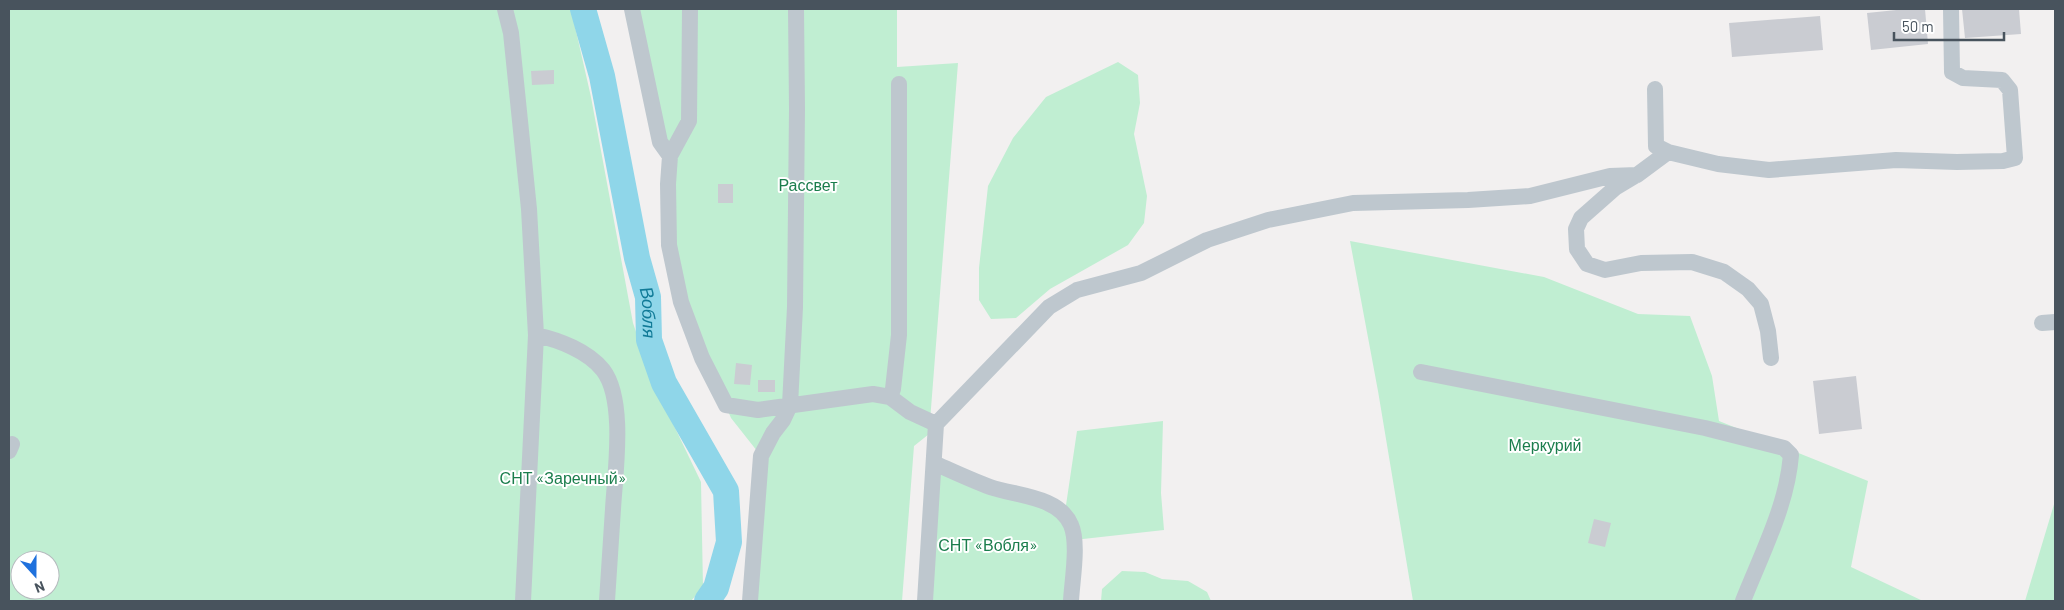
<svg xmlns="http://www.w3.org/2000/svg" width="2064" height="610" viewBox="0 0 2064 610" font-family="Barlow,sans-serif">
  <rect width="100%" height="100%" fill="#f2f0f0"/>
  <path fill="#c0eed2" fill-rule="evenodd" d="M9,9H571L591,97L633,323L653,382L701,482L703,587L691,601H9ZM20,560H50V590H20Z
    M632,9H897V67L958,63L929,434L914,446L902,601H750L761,456L731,418L681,302L668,185Z
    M1118,62L1138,75L1140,103L1134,134L1147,196L1144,223L1128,245L1050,289L1016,318L991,319L979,300V268L988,186L1013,138L1046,97Z
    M1350,241L1544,277L1638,314L1690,316L1712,376L1719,421L1868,481L1851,567L1923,601H1413L1378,391Z
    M1163,421L1161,493L1164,530L1074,540L1071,601H925L934,463L1065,512L1077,431Z
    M2055,501V601H2025Z
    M1122,571L1145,572L1162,579L1188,581L1207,592L1211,601H1101L1102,589Z"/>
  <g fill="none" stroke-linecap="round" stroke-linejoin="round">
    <path stroke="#8fd6e9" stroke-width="26" id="s1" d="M583,9L602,76L637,258L648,297L649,340L664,383L726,491L729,542L716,588L707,601"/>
  </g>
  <path fill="#caccd2" d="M1906,9H1925L1928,44L1871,50L1867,13Z
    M1962,9H2019L2021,34L1965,38Z
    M1820,16L1823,50L1732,57L1729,23Z
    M554,70V84L532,85L531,71Z
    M718,184H733V203H718Z
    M736,363L752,365L750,385L734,384Z
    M1856,376L1862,429L1819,434L1813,381Z
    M758,380H775V392H758Z
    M1594,519L1611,523L1605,547L1588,543Z"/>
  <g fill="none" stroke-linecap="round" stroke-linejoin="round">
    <path stroke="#bec7ce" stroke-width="16" d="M505,9L511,33L529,209L536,335L523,601
      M632,9L660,142L670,156
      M690,9L689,121L670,156L668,184L669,245L681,302L702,358L726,405L758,410L873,394L890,397L910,412L936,424
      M1655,89L1656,146L1668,152L1718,164L1769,170L1896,160L1957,162L2003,161L2015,158L2010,90L2002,80L1963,78L1952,72L1951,9
      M1635,176L1615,188L1581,218L1576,229L1577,249L1587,264L1605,270L1641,263L1692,262L1724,272L1748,289L1761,304L1768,331L1771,358
      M2042,323L2055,322
      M536,335C559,340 588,351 603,370C626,400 615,473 613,509C611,540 609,571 607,601
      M1421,372L1705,428L1784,448L1791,455C1787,506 1761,555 1743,601
      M890,397L893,389L899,335V84
      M9,451L12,444
      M934,463C952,471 971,480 990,487C1016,496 1059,496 1071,525C1079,543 1072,581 1071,601
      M750,601L761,456L773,433L783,420L790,405L795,307L797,109L796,9
      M925,601L936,424L1049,307L1077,290L1141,273L1207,240L1268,220L1353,203L1468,200L1530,196L1610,176L1637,175L1668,152"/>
  </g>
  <g text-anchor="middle" stroke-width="4" stroke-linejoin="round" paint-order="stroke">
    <g font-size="16" fill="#1a7d4c" stroke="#fff">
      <text x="808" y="191">Рассвет</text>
      <text x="1545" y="451">Меркурий</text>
      <text x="563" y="484">СНТ «Заречный»</text>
      <text x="988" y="551">СНТ «Вобля»</text>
    </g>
    <g font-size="18" font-style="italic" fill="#117b98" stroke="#fff">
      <text dy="6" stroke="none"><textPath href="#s1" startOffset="311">Вобля</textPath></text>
    </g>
  </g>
  <rect width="2064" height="610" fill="none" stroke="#48535d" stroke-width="20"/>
  <g transform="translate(35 575) rotate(159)"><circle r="24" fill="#ffffff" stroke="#b6babe"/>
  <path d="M0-4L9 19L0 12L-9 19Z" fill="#1f71dd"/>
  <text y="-8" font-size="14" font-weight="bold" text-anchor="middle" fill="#48535d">N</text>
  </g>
  <path d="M1894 32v8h110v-8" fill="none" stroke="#48535d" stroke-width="2.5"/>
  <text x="1902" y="32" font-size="15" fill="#48535d" stroke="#ffffff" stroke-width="4" paint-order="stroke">50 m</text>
</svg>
